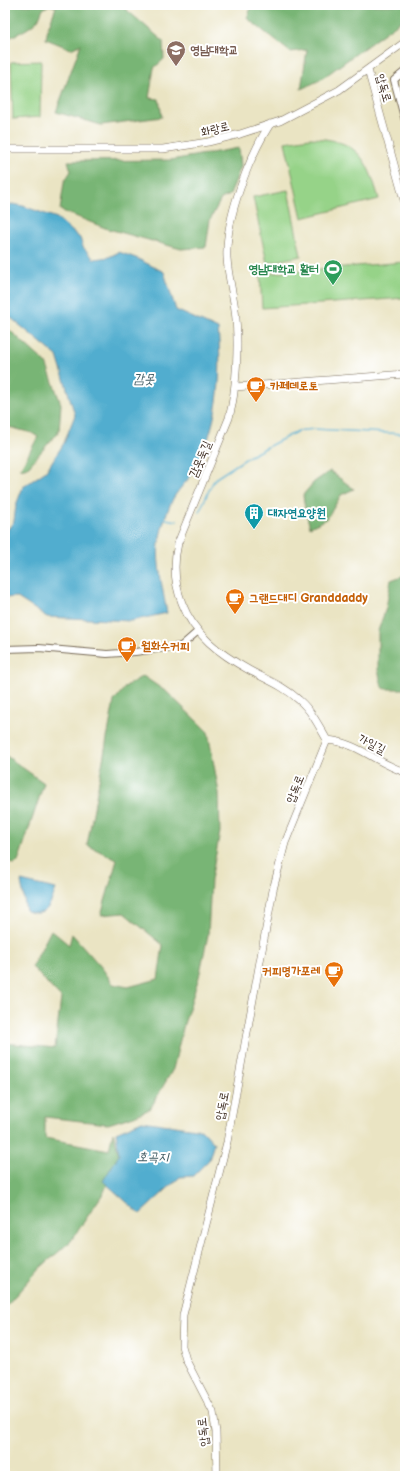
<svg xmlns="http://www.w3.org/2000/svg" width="410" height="1481" viewBox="0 0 410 1481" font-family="'Balsamiq Sans','Poor Story',sans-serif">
  <rect width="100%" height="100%" fill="#fff"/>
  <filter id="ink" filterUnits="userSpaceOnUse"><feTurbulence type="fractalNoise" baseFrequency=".025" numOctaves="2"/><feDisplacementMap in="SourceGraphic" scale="8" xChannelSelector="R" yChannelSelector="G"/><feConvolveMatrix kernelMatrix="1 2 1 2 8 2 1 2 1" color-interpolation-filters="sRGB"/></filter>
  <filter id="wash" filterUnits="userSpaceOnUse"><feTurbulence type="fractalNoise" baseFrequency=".012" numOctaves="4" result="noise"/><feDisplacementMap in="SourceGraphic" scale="16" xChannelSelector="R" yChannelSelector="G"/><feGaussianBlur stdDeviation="0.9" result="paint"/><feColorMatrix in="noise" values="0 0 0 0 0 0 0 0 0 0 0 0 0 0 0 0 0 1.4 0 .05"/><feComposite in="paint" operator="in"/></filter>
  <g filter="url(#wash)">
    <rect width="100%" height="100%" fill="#eae4c3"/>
    <path fill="#96d388" stroke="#687e53" d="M41,61L40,117L13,119L11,62Z
      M310,138C357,139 367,157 379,199L302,218L285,142Z
      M288,190L301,256L267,263L253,197Z
      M405,262V298L262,308L260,274Z"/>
    <path fill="#78b574" stroke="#5a7049" d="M5,5H121L163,41L164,59L154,68L149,98L159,99L162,117L101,125L56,112L81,44L71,49L46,39L48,28L56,7L49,5L42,10C40,26 18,33 5,40Z
      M252,5H405V18L320,80L301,89L307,50L290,52L247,18Z
      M239,148L241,166L230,195L221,199L210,220L206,247L181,249L105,228L60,210L64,182L71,171L68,161L171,160Z
      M5,326L46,363L61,404L59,431L28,467L20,469L38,437L32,433L9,427L5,429Z
      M330,471L354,489L341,495L327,519L310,527L305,510L303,495L314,482Z
      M405,575V689H386L382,687L378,670V631L386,608L391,580Z
      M143,676L168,693L208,732L219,793L220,832L211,880L208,935L199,977L184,1024L173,1069L150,1109L134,1116L108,1124L45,1117V1138L109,1150L113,1132L119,1155L104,1192L71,1241L40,1268L5,1307V1043L55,1048L61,998L32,967L51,930L69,945L72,934L102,968L113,984L128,987L158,979L163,945L124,913L101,915L117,860L87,845L114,701L126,686Z
      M5,755L44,783L18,862L14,864L5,862Z"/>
    <path fill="#51adcf" stroke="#466c76" d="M12,204L23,206L57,218L80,238L83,247L94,259L109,257L119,252L136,258L164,272L176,310L218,329C223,378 218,428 194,471C187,482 176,491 171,503C166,514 160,532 159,544C156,561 164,596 167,613L131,621L47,617L16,597L5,598V533L14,521L16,505L23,487L46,471L64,443L75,415L57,356L5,313V206Z
      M21,881L56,889C49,907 47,918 26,911Z
      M142,1121L202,1130L214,1143L209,1160L193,1176L180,1177L140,1214L103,1181L119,1155L116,1132Z"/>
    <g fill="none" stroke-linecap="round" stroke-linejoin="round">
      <path stroke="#51adcf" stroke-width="1.5" d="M199,512L212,484L216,478L250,456L298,431L314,429L405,434
        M166,519L177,521"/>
    </g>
  </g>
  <g filter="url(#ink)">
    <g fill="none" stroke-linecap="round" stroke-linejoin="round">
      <defs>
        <path id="minor" d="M405,71L394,80L405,121
          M5,649L39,648L107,654L135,652L181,646L197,632"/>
        <path id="tertiary" d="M368,70L405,204
          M270,124C249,157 225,219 227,258C228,276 233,293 235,310C239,340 237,389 229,418L178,543C173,564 174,583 182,603C194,635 220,654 249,670C267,680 284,686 299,700C311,710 319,726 327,740
          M5,149H163L208,142L240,134L280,121L339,90L405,42
          M235,387L405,374
          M327,740C357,742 378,764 405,772
          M217,1476L216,1432L213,1412L186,1360L182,1346L183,1315L227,1142L273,890L285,843L327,740"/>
      </defs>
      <use href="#minor" stroke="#786b58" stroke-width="8"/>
      <use href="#tertiary" stroke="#786b58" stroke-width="8"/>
      <use href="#minor" stroke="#fff" stroke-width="6"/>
      <use href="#tertiary" stroke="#fff" stroke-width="7"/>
    </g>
  </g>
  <defs>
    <symbol id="university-pin" viewBox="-11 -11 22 30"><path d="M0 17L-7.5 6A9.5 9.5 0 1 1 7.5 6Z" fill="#8d6e63" stroke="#fff"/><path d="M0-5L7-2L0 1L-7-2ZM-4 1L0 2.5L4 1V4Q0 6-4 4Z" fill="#fff"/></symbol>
    <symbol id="stadium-pin" viewBox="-11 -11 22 30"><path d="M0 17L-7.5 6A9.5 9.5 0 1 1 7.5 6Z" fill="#2e9e5b" stroke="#fff"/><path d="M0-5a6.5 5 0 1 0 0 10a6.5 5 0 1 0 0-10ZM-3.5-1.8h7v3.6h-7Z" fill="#fff"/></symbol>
    <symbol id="cafe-pin" viewBox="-11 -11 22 30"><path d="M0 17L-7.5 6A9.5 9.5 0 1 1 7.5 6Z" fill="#e8710a" stroke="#fff"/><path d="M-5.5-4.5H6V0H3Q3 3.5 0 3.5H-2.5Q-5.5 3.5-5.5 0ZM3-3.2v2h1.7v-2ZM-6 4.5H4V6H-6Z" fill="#fff"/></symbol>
    <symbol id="building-pin" viewBox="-11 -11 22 30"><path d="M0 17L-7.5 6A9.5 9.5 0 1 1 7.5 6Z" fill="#0f9aa8" stroke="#fff"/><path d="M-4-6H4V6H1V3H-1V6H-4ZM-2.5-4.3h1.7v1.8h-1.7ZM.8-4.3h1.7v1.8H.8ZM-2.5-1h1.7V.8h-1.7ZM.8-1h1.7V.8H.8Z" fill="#fff"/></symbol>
  </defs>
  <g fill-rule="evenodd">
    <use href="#university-pin" x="165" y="39" width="22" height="30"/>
    <use href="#stadium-pin" x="322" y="258" width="22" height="30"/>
    <use href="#cafe-pin" x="245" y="375" width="22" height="30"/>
    <use href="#building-pin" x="243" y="502" width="22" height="30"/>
    <use href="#cafe-pin" x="224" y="587" width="22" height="30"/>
    <use href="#cafe-pin" x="116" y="635" width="22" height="30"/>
    <use href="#cafe-pin" x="323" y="960" width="22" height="30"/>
  </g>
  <g text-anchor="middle" stroke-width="4" stroke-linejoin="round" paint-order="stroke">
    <g font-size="12" font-weight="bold" fill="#785e54" stroke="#fff" text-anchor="start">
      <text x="190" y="54">영남대학교</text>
    </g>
    <g font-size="12" fill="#3b2a1e" stroke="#fff">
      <text transform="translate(384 88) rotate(74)" y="4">압독로</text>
      <text transform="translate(215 129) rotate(-13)" y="4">화랑로</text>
      <text transform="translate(200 459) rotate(-67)" y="4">감못둑길</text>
      <text transform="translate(372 744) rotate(27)" y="4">가일길</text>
      <text transform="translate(295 789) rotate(-68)" y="4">압독로</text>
      <text transform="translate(222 1106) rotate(-79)" y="4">압독로</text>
      <text transform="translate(203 1432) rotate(-97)" y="4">압독로</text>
    </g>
    <g font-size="12" font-weight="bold" fill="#27864d" stroke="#fff" text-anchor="end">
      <text x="319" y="273">영남대학교 활터</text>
    </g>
    <g font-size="12" font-weight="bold" fill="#c56008" stroke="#fff" text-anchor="start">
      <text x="270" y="390">카페데로토</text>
      <text x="249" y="602">그랜드대디 Granddaddy</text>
      <text x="141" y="650">월화수커피</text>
      <text x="320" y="975" text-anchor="end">커피명가포레</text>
    </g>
    <g font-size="12" font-weight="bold" fill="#0d838f" stroke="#fff" text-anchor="start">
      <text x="268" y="517">대자연요양원</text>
    </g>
    <g font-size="13" font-style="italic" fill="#445e65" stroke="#fff">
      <text x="144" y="383">감못</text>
      <text x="153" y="1161">호곡지</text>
    </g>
  </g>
  <rect width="410" height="1481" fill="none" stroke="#fff" stroke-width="20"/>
</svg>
